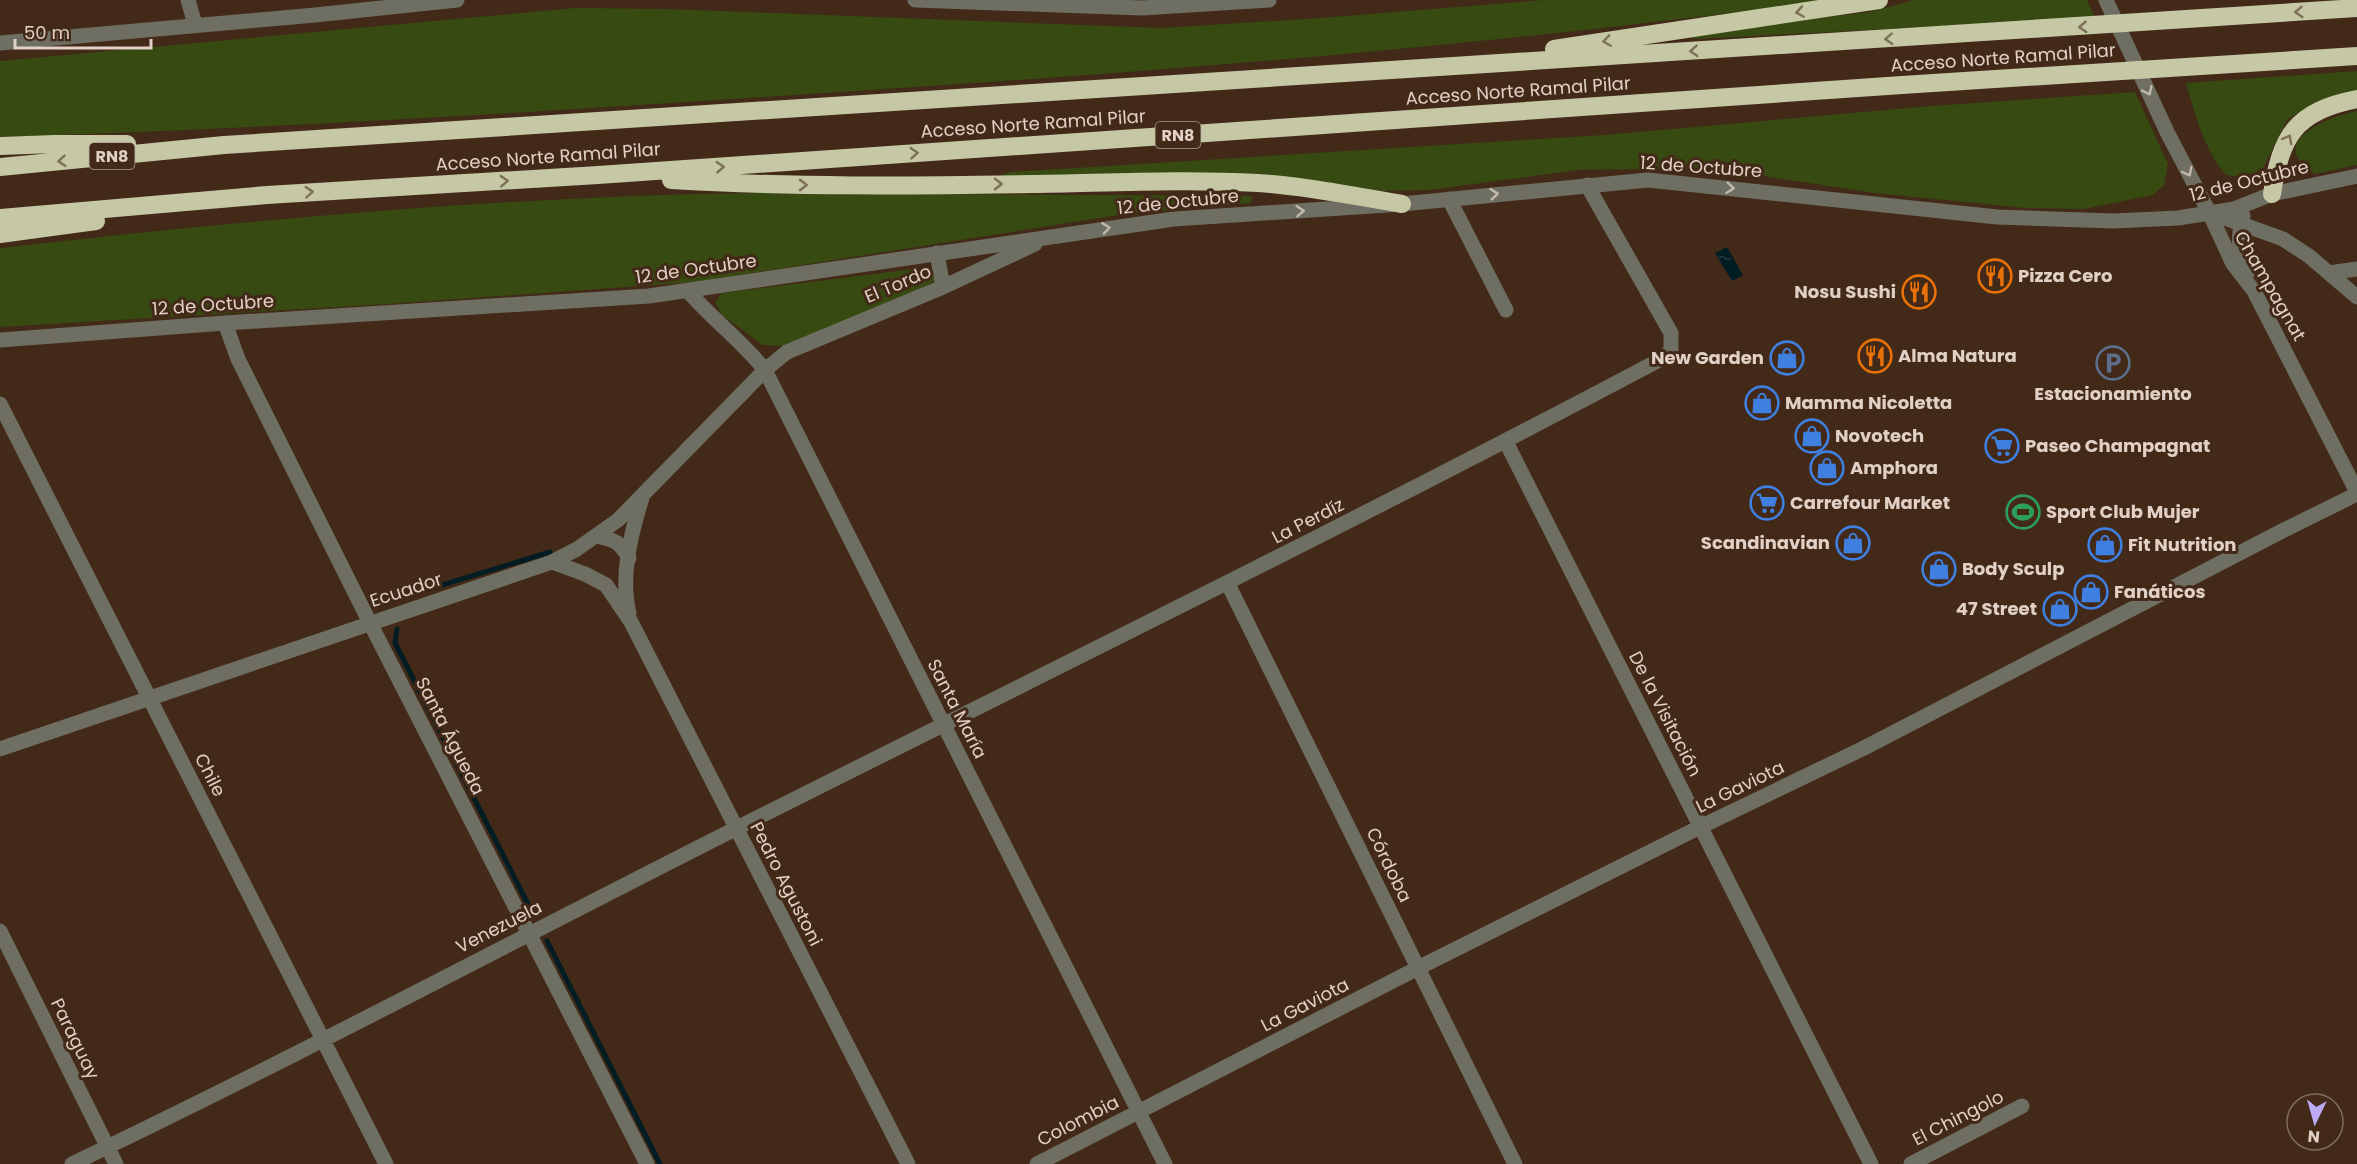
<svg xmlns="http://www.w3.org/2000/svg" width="2357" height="1164" viewBox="0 0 2357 1164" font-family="Poppins,sans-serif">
  <defs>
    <pattern id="water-ripples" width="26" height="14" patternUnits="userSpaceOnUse" patternTransform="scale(1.5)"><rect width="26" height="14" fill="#011d23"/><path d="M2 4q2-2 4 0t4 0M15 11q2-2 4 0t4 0" fill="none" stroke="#263d41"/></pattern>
  </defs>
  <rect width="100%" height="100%" fill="#422918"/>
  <path fill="#364a11" d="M1544,0H1828C1506,44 1181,70 856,91C571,110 286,128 0,137V61L575,8L668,9L1161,28L1320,18Z
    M1914,0H2087L2095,18L1695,39L1690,37L1695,33L1869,12Z
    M2357,71V91L2306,108L2287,120L2263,168L2244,178L2226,175C2204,150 2195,114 2186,83Z
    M2135,92L2168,164L2164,185L2153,195L2084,209L2025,208L1874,193L1710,168L1578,170L1429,190L1379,191L1269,180L1013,178L1001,175L1010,172L1604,135L1931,106Z
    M2357,111V165L2315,174C2264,143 2326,117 2357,111Z
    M746,193L1252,196L1251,203L1125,214L695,282L388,304L0,327V248C248,220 497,197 746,193Z
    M930,267L936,272L935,280L925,287L786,346L763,345L722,315L715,302L722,293Z"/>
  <path fill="url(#water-ripples)" d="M1727,247L1743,275L1732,281L1715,253Z"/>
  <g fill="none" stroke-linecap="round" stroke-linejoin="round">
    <path stroke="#011d23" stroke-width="5" d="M403,597L550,552
      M397,629L395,643L533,914
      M547,941L660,1164"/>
    <path stroke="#6e6f62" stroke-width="15" d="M188,0L195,24
      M915,0L1142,8L1269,0
      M2106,0L2167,132L2209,212L2233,264L2254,291L2357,492
      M0,43L315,15L457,0
      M1449,199L1506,310
      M2211,213L2283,239L2309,256L2357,297
      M2243,216C2237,237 2239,254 2247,274
      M937,253L943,287
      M2329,273L2357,269
      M688,291C712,319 742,341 765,370L1165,1164
      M225,323L238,359L370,623L647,1164
      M0,340L225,323L649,296L1174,219L1402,204L1648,180L1997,217L2113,221L2178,218L2234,209L2272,194L2357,176
      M0,404L386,1164
      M1506,442L1871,1164
      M596,536C615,540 619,541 629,558
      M552,562L585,574L606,585L631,622L908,1164
      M1228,584L1515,1164
      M629,613C620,577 631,533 642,498
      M0,749L552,562L577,549L618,520L765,370L787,352L943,287L1035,244
      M0,931L116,1164
      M72,1164C296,1057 515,940 737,828C1047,672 1358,520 1665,357L1671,350V333L1587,185
      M1037,1164L1418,968L1700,827L1864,748L2284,530L2357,494
      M1911,1164L2022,1106"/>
    <path stroke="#c5c7a5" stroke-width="18" d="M1554,49L1879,0
      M0,146L54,144H127
      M0,167L224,145L2357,8
      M671,180C791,187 911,186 1031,184C1106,183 1182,179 1258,183C1306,186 1354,196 1402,204
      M2272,194C2281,136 2295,111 2357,99
      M0,218L267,195L598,175L1902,85L2357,56
      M0,234L96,221"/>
  </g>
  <defs><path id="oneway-chevron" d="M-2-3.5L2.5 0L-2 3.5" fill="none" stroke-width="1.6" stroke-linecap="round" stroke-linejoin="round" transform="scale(1.5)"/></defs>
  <g stroke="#7d7057">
    <use href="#oneway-chevron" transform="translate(1800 12) rotate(171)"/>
    <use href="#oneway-chevron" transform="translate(2299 12) rotate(176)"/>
    <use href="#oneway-chevron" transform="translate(2083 27) rotate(176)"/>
    <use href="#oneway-chevron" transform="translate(1889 39) rotate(176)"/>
    <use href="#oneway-chevron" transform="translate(1607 41) rotate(172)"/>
    <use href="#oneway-chevron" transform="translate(1694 51) rotate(176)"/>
    <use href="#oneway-chevron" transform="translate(2288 139) rotate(-61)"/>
    <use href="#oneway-chevron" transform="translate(914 153) rotate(-4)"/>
    <use href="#oneway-chevron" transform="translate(62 161) rotate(175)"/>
    <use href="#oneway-chevron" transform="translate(720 167) rotate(-4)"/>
    <use href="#oneway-chevron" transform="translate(504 181) rotate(-3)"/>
    <use href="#oneway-chevron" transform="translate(998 184)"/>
    <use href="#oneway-chevron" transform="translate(803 185)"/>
    <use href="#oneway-chevron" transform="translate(309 192) rotate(-3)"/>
  </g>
  <g stroke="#c4b8ac">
    <use href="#oneway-chevron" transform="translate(2148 91) rotate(65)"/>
    <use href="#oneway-chevron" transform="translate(2188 172) rotate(62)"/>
    <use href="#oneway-chevron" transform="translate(1730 188) rotate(6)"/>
    <use href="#oneway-chevron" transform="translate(1494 194) rotate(-6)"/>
    <use href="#oneway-chevron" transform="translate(1300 211) rotate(-4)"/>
    <use href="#oneway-chevron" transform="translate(1106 228) rotate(-8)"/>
  </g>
  <defs>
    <symbol id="restaurant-ring" viewBox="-11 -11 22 22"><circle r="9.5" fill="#422918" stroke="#e8710a" stroke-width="1.5"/><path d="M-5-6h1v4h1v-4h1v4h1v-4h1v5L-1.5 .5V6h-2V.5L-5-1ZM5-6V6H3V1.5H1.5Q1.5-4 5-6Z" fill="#e8710a"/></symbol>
    <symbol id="shop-ring" viewBox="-11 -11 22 22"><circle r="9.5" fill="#422918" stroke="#3f7fe0" stroke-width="1.5"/><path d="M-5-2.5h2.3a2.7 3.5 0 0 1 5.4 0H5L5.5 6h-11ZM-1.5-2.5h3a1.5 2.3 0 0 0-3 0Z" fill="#3f7fe0"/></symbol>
    <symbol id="parking-ring" viewBox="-11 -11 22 22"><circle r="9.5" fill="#422918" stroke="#5c6f8a" stroke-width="1.5"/><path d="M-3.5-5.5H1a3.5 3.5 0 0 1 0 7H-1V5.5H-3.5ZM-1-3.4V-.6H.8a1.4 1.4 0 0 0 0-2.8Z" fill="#5c6f8a"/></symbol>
    <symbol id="supermarket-ring" viewBox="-11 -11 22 22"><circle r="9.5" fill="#422918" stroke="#3f7fe0" stroke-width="1.5"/><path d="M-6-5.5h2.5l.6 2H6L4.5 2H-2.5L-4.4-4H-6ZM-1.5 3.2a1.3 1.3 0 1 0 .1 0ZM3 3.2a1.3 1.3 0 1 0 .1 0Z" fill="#3f7fe0"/></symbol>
    <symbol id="stadium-ring" viewBox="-11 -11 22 22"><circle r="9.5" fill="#422918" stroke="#2e9e5b" stroke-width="1.5"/><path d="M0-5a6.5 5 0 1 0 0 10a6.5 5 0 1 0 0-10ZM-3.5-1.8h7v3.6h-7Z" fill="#2e9e5b"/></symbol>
  </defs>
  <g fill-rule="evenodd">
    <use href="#restaurant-ring" x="1976" y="257" width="38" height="38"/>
    <use href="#restaurant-ring" x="1900" y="273" width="38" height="38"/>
    <use href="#restaurant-ring" x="1856" y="337" width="38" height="38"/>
    <use href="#shop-ring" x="1768" y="339" width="38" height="38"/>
    <use href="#parking-ring" x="2094" y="344" width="38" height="38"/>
    <use href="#shop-ring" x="1743" y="384" width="38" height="38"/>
    <use href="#shop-ring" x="1793" y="417" width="38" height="38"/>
    <use href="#supermarket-ring" x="1983" y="427" width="38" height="38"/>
    <use href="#shop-ring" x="1808" y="449" width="38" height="38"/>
    <use href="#supermarket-ring" x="1748" y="484" width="38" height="38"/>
    <use href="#stadium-ring" x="2004" y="493" width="38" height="38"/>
    <use href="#shop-ring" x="1834" y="524" width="38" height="38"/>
    <use href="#shop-ring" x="2086" y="526" width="38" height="38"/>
    <use href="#shop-ring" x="1920" y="550" width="38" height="38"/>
    <use href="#shop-ring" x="2072" y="573" width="38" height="38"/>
    <use href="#shop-ring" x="2041" y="590" width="38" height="38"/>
  </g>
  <g text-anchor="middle" stroke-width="6" stroke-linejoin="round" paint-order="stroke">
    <g fill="#422918" stroke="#b19e91" stroke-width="1.5">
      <rect x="1155.5" y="122" width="45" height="26" rx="4.5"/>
      <rect x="89.5" y="143" width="45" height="26" rx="4.5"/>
    </g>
    <g font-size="16" font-weight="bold" fill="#e0d0c5">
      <text x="1178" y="141">RN8</text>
      <text x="112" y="162">RN8</text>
    </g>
    <g font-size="18" fill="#e0d0c5" stroke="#422918">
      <text transform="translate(2003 58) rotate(-4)" y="6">Acceso Norte Ramal Pilar</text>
      <text transform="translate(1518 91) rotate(-4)" y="6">Acceso Norte Ramal Pilar</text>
      <text transform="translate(1033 124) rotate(-4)" y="6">Acceso Norte Ramal Pilar</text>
      <text transform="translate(548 157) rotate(-4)" y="6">Acceso Norte Ramal Pilar</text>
      <text transform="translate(1701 167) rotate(4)" y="6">12 de Octubre</text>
      <text transform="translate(2249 181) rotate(-14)" y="6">12 de Octubre</text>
      <text transform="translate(1178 202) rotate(-6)" y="6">12 de Octubre</text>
      <text transform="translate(696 269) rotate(-8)" y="6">12 de Octubre</text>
      <text transform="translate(898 284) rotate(-23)" y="6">El Tordo</text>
      <text transform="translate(2270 286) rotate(60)" y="6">Champagnat</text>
      <text transform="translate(213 305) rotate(-4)" y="6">12 de Octubre</text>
      <text transform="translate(1308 521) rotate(-27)" y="6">La Perdíz</text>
      <text transform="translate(406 590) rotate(-18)" y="6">Ecuador</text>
      <text transform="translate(957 709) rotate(63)" y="6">Santa María</text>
      <text transform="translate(1665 714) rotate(63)" y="6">De la Visitación</text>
      <text transform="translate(450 736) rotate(63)" y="6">Santa Águeda</text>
      <text transform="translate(210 775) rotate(63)" y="6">Chile</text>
      <text transform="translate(1740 787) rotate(-26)" y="6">La Gaviota</text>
      <text transform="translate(1389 865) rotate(64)" y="6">Córdoba</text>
      <text transform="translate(786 884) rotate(63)" y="6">Pedro Agustoni</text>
      <text transform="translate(499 927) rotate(-27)" y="6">Venezuela</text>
      <text transform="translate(1305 1005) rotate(-27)" y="6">La Gaviota</text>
      <text transform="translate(75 1039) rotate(64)" y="6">Paraguay</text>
      <text transform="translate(1958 1118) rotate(-27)" y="6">El Chingolo</text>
      <text transform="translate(1078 1121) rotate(-27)" y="6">Colombia</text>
    </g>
    <g font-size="18" font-weight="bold" fill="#e0d0c5" stroke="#422918" text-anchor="start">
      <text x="2018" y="282">Pizza Cero</text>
      <text x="1896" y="298" text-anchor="end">Nosu Sushi</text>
      <text x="1898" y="362">Alma Natura</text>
      <text x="1764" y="364" text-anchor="end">New Garden</text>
      <text x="2113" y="400" text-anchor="middle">Estacionamiento</text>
      <text x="1785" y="409">Mamma Nicoletta</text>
      <text x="1835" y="442">Novotech</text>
      <text x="2025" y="452">Paseo Champagnat</text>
      <text x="1850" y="474">Amphora</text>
      <text x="1790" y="509">Carrefour Market</text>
      <text x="2046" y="518">Sport Club Mujer</text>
      <text x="1830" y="549" text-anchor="end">Scandinavian</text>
      <text x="2128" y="551">Fit Nutrition</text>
      <text x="1962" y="575">Body Sculp</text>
      <text x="2114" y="598">Fanáticos</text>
      <text x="2037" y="615" text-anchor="end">47 Street</text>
    </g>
  </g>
  <g transform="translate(2315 1122) rotate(185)"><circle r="28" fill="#422918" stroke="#816c5d" stroke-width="1.5"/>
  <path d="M0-4.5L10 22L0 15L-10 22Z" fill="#bcaaf6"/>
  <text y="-9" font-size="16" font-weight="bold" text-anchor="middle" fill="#e0d0c5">N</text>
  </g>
  <path d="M15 39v9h136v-9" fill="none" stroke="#e0d0c5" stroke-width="3"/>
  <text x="24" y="39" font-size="18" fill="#e0d0c5" stroke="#422918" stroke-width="4.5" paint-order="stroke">50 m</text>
</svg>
